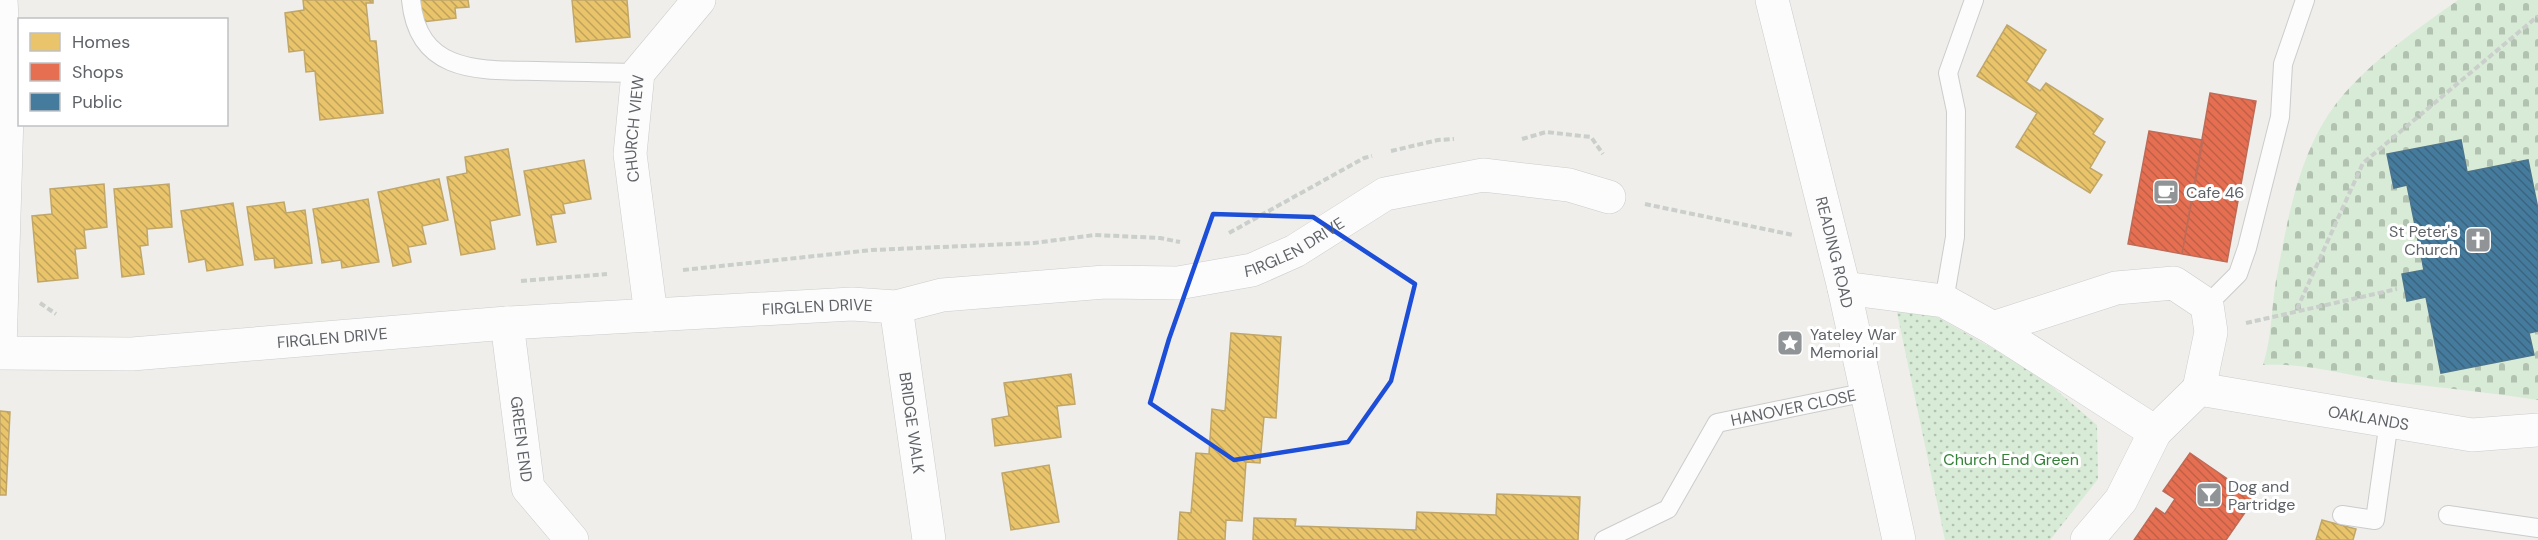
<svg xmlns="http://www.w3.org/2000/svg" width="2538" height="540" viewBox="0 0 2538 540" font-family="'DM Sans',sans-serif">
  <defs>
    <pattern id="cemetery-stones" width="16" height="16" patternUnits="userSpaceOnUse" patternTransform="scale(1.5)"><rect width="16" height="16" fill="#d8ebd6"/><path d="M2 7V4a2 2 0 0 1 4 0v3zM10 15v-3a2 2 0 0 1 4 0v3z" fill="#b2c2b1"/></pattern>
    <pattern id="park-dots" width="8" height="8" patternUnits="userSpaceOnUse" patternTransform="scale(1.5)"><rect width="8" height="8" fill="#d8ebd6"/><path d="M2 2h.1M6 6h.1" fill="none" stroke="#b2c2b1" stroke-width="1.8" stroke-linecap="round"/></pattern>
    <pattern id="homes-back-hatch" width="6" height="6" patternUnits="userSpaceOnUse" patternTransform="scale(1.5)"><rect width="6" height="6" fill="#e9c46a"/><path d="M-1 5l2 2M0 0l6 6M5-1l2 2" fill="none" stroke="#c0a35b"/></pattern>
    <pattern id="shops-back-hatch" width="6" height="6" patternUnits="userSpaceOnUse" patternTransform="scale(1.5)"><rect width="6" height="6" fill="#e76f51"/><path d="M-1 5l2 2M0 0l6 6M5-1l2 2" fill="none" stroke="#be5f47"/></pattern>
    <pattern id="public-back-hatch" width="6" height="6" patternUnits="userSpaceOnUse" patternTransform="scale(1.5)"><rect width="6" height="6" fill="#457b9d"/><path d="M-1 5l2 2M0 0l6 6M5-1l2 2" fill="none" stroke="#3b647e"/></pattern>
  </defs>
  <rect width="100%" height="100%" fill="#efeeea"/>
  <path fill="url(#cemetery-stones)" d="M2458,0H2538V400C2492,393 2446,388 2400,383C2354,378 2310,362 2263,365C2273,334 2271,301 2278,270C2289,212 2301,147 2339,100C2372,60 2416,30 2458,0Z"/>
  <path fill="url(#park-dots)" d="M1919,307L2035,372L2097,425L2098,479L2050,540H1945L1896,308Z"/>
  <path fill="url(#homes-back-hatch)" stroke="#c0a769" stroke-width="1.5" d="M303,0H373V3H366L370,41H376L383,113L320,120L315,71L306,72L304,50L289,52L285,13L304,10Z
    M420,0H468L469,7L455,8L456,18L422,22Z
    M572,0H627L630,37L576,42Z
    M2007,25L2046,50L2026,82L2040,91L2046,83L2103,119L2093,134L2105,142L2090,168L2102,175L2090,193L2016,147L2037,113L1977,76Z
    M508,149L520,215L490,221L495,249L461,255L447,177L467,173L465,157Z
    M584,160L591,199L563,204L565,213L551,215L556,242L537,245L524,171Z
    M439,179L448,220L422,226L426,244L408,247L411,262L393,266L378,192Z
    M104,184L107,227L84,230L86,248L75,249L78,278L38,282L32,216L52,214L50,189Z
    M169,184L172,227L147,229L148,245L140,246L144,274L122,277L114,189Z
    M368,199L379,262L342,268L341,260L322,263L313,209Z
    M284,202L286,213L305,210L312,263L275,268L274,258L255,260L247,207Z
    M233,203L243,265L207,271L205,259L189,262L181,211Z
    M1231,333L1281,337L1276,418L1264,417L1260,463L1246,462L1242,521L1226,520L1225,540H1178L1180,512L1191,513L1196,453L1209,454L1212,409L1225,411Z
    M1071,374L1075,404L1057,406L1061,437L995,446L992,419L1009,416L1004,383Z
    M0,411L10,412L6,495H0Z
    M1049,465L1059,522L1011,530L1002,473Z
    M1497,494L1580,497L1578,540H1253L1254,518L1296,519L1295,526L1416,530L1417,512L1496,515Z
    M2322,520L2356,529L2353,540H2316Z"/>
  <path fill="url(#shops-back-hatch)" stroke="#be6b58" stroke-width="1.5" d="M2210,93L2256,101L2227,262L2182,254Z
    M2149,131L2203,140L2182,254L2128,244Z
    M2190,453L2255,498L2226,540H2134L2156,508L2165,514L2175,499L2163,491Z"/>
  <path fill="url(#public-back-hatch)" stroke="#4d748d" stroke-width="1.5" d="M2461,140L2467,172L2528,160L2538,209V331L2529,333L2534,355L2441,373L2426,297L2407,301L2402,274L2424,270L2407,185L2394,188L2387,154Z"/>
  <g fill="none" stroke-linecap="round" stroke-linejoin="round">
    <defs>
      <g id="service">
        <path d="M411,0C418,75 482,70 537,71C571,72 605,72 638,73"/>
        <path d="M1944,301L1955,237L1956,111L1948,73L1974,0"/>
        <path d="M2207,305L2238,274L2247,248L2280,117L2283,64L2305,0"/>
        <path d="M2342,515L2375,520L2389,421"/>
        <path d="M2448,515L2538,528"/>
        <path id="s1" d="M1604,540L1668,509L1717,423L1867,392"/>
      </g>
      <g id="minor">
        <path d="M1844,288L1944,301L1993,328L2155,432"/>
        <path id="s2" d="M896,307L929,540"/>
        <path id="s3" d="M651,315L630,154L638,73L699,0"/>
        <path id="s4" d="M507,323L528,488L572,540"/>
        <path d="M1993,328L2116,288L2174,283L2207,305L2211,332L2199,389"/>
        <path d="M0,349L7,115L1,0"/>
        <path id="s5" d="M0,353L132,354L507,323L852,304L896,307L942,295L1105,282L1178,283L1252,270L1295,251L1385,194L1483,175L1569,185L1609,197"/>
        <path id="s6" d="M2087,540L2121,500L2155,432L2199,389L2472,435L2538,430"/>
      </g>
      <g id="secondary">
        <path id="s7" d="M1772,0L1844,288L1899,540"/>
      </g>
    </defs>
    <use href="#service" stroke="#cbcccc" stroke-width="20"/>
    <use href="#minor" stroke="#cbcccc" stroke-width="34"/>
    <use href="#secondary" stroke="#cacacb" stroke-width="34"/>
    <path stroke="#cacfcc" stroke-width="4" stroke-dasharray="6 3" stroke-linecap="butt" d="M1522,139L1546,132L1591,137L1603,154
      M1391,151L1438,140L1454,139
      M1645,204L1793,235
      M1229,233L1364,158L1372,156
      M683,270L872,250L1034,243L1095,235L1160,238L1180,242
      M521,281L607,274
      M40,303L56,314
      M2297,309L2363,163L2538,16
      M2246,323L2397,289"/>
    <use href="#service" stroke="#fdfcfc" stroke-width="18"/>
    <use href="#minor" stroke="#fdfcfc" stroke-width="33"/>
    <use href="#secondary" stroke="#fdfcfc" stroke-width="33"/>
  </g>
  <path fill="none" stroke="#1d4ed8" stroke-width="4.5" stroke-linejoin="round" d="M1213,214L1313,217L1415,284L1391,381L1348,442L1234,460L1150,403L1169,339Z"/>
  <defs>
    <symbol id="cafe-square" viewBox="-11 -11 22 22"><rect x="-9" y="-9" width="18" height="18" rx="4" fill="#919496" stroke="#fff"/><path d="M-5.5-4.5H6V0H3Q3 3.5 0 3.5H-2.5Q-5.5 3.5-5.5 0ZM3-3.2v2h1.7v-2ZM-6 4.5H4V6H-6Z" fill="#fff"/></symbol>
    <symbol id="church-square" viewBox="-11 -11 22 22"><rect x="-9" y="-9" width="18" height="18" rx="4" fill="#919496" stroke="#fff"/><path d="M-1.2-6h2.4v3.5h3.3v2.4h-3.3V6h-2.4V-.1h-3.3v-2.4h3.3Z" fill="#fff"/></symbol>
    <symbol id="sight-square" viewBox="-11 -11 22 22"><rect x="-9" y="-9" width="18" height="18" rx="4" fill="#919496" stroke="#fff"/><path d="M0-6L1.8-2.2L6-1.7L2.9 1.2L3.7 5.4L0 3.3L-3.7 5.4L-2.9 1.2L-6-1.7L-1.8-2.2Z" fill="#fff"/></symbol>
    <symbol id="bar-square" viewBox="-11 -11 22 22"><rect x="-9" y="-9" width="18" height="18" rx="4" fill="#919496" stroke="#fff"/><path d="M-6-5H6L.8 .8V4.5H3.5V6h-7V4.5H-.8V.8Z" fill="#fff"/></symbol>
  </defs>
  <g fill-rule="evenodd">
    <use href="#cafe-square" x="2151" y="177" width="30" height="30"/>
    <use href="#church-square" x="2463" y="225" width="30" height="30"/>
    <use href="#sight-square" x="1775" y="328" width="30" height="30"/>
    <use href="#bar-square" x="2194" y="480" width="30" height="30"/>
  </g>
  <g text-anchor="middle" stroke-width="6" stroke-linejoin="round" paint-order="stroke">
    <g font-size="16" fill="#5f6368" stroke="#fff">
      <text dy="6" stroke="none"><textPath href="#s3" startOffset="188">CHURCH VIEW</textPath></text>
      <text dy="6" stroke="none"><textPath href="#s5" startOffset="1305">FIRGLEN DRIVE</textPath></text>
      <text dy="6" stroke="none"><textPath href="#s7" startOffset="260">READING ROAD</textPath></text>
      <text dy="6" stroke="none"><textPath href="#s5" startOffset="819">FIRGLEN DRIVE</textPath></text>
      <text dy="6" stroke="none"><textPath href="#s5" startOffset="333">FIRGLEN DRIVE</textPath></text>
      <text dy="6" stroke="none"><textPath href="#s1" startOffset="248">HANOVER CLOSE</textPath></text>
      <text dy="6" stroke="none"><textPath href="#s6" startOffset="362">OAKLANDS</textPath></text>
      <text dy="6" stroke="none"><textPath href="#s2" startOffset="117">BRIDGE WALK</textPath></text>
      <text dy="6" stroke="none"><textPath href="#s4" startOffset="117">GREEN END</textPath></text>
    </g>
    <g font-size="16" fill="#5f6368" stroke="#fff" text-anchor="start">
      <text x="2186" y="198">Cafe 46</text>
      <text x="2458" y="237" text-anchor="end">St Peter's<tspan x="2458" dy="18">Church</tspan></text>
      <text x="1810" y="340">Yateley War<tspan x="1810" dy="18">Memorial</tspan></text>
      <text x="2228" y="492">Dog and<tspan x="2228" dy="18">Partridge</tspan></text>
    </g>
    <g font-size="16" fill="#348238" stroke="#fff">
      <text x="2011" y="465">Church End Green</text>
    </g>
  </g>
  <rect x="18" y="18" width="210" height="108" fill="#ffffff" stroke="#bfc1c3" stroke-width="1.5"/>
  <rect x="30" y="33" width="30" height="18" fill="#e9c46a" stroke="#bfc1c3" stroke-width="1.5"/>
  <text x="72" y="48" font-size="18" fill="#5f6368">Homes</text>
  <rect x="30" y="63" width="30" height="18" fill="#e76f51" stroke="#bfc1c3" stroke-width="1.5"/>
  <text x="72" y="78" font-size="18" fill="#5f6368">Shops</text>
  <rect x="30" y="93" width="30" height="18" fill="#457b9d" stroke="#bfc1c3" stroke-width="1.5"/>
  <text x="72" y="108" font-size="18" fill="#5f6368">Public</text>
</svg>
